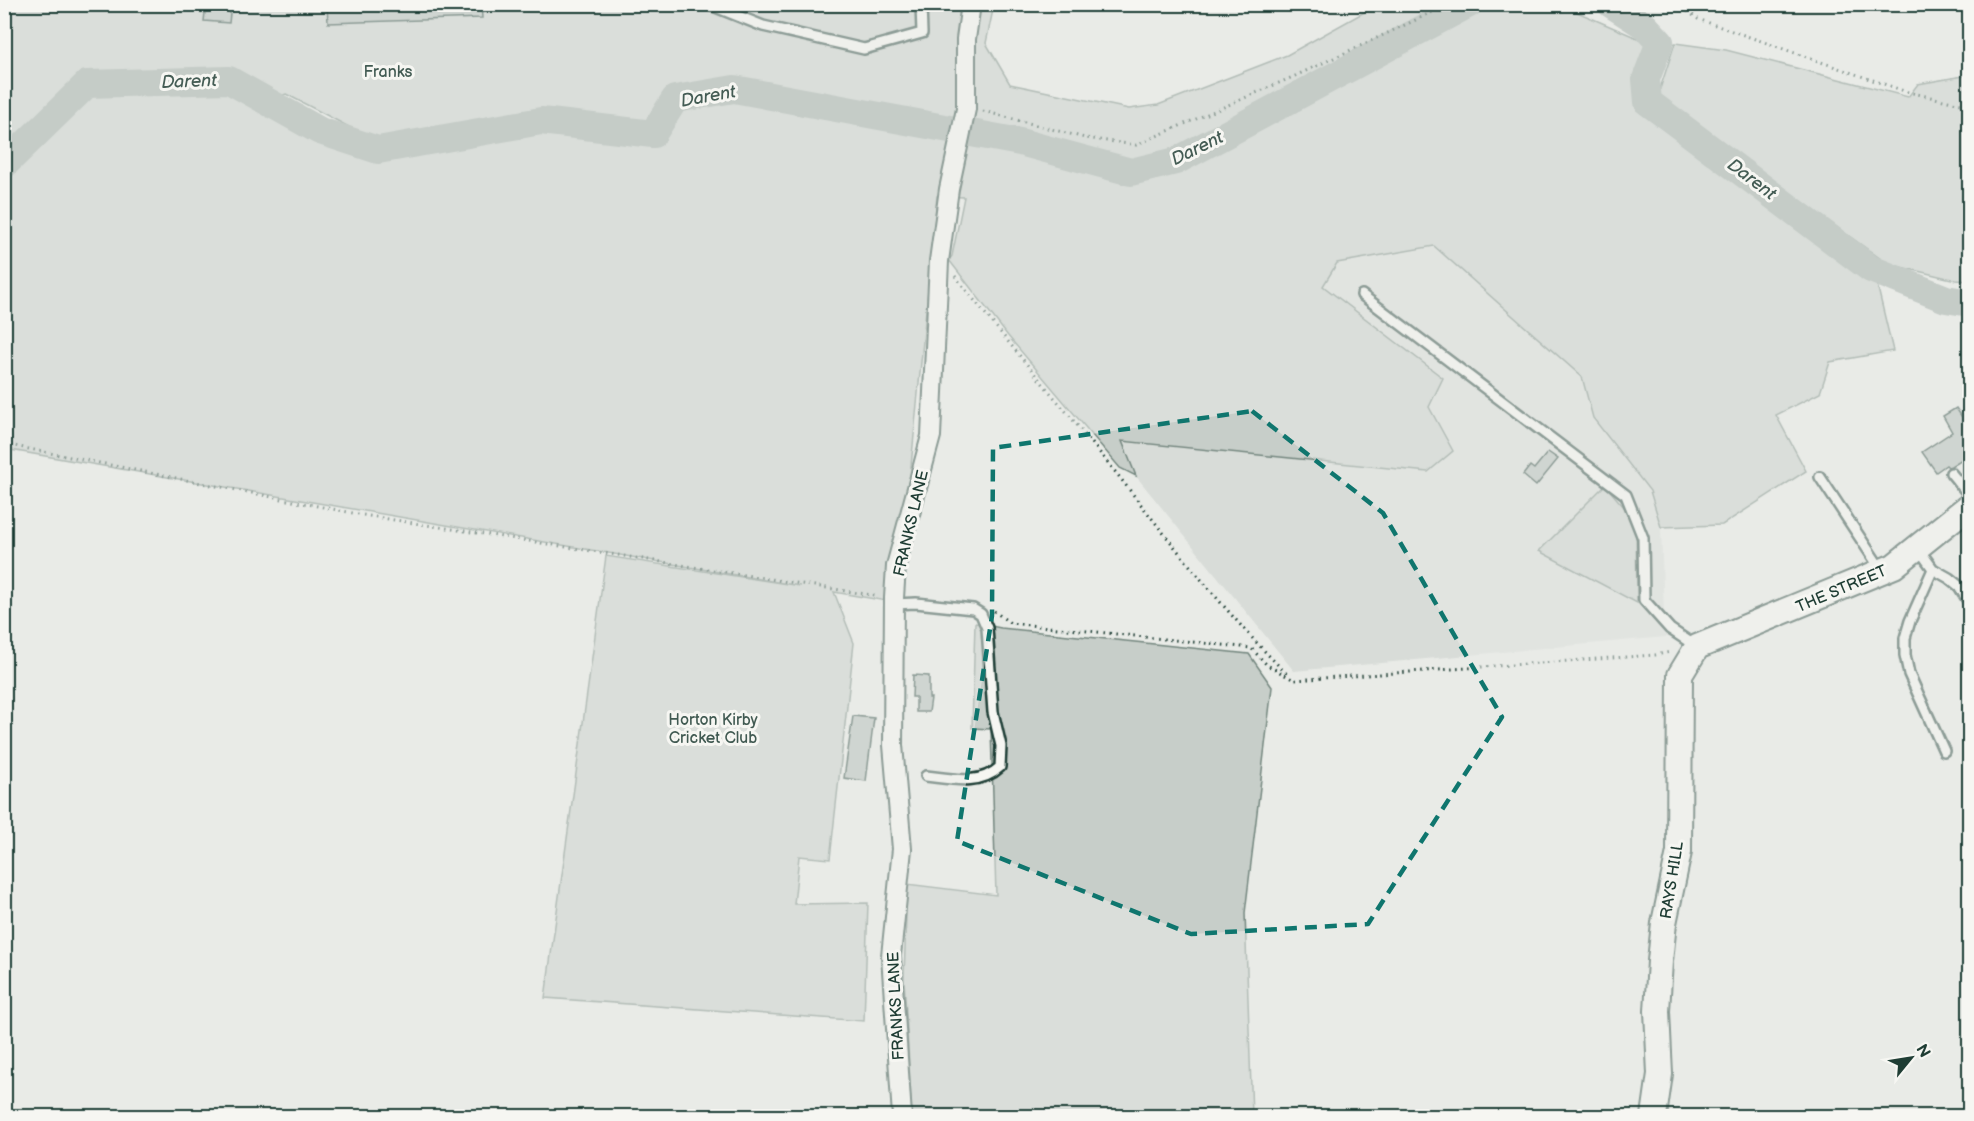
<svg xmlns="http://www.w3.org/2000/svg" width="1974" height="1121" viewBox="0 0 1974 1121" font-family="'Balsamiq Sans',sans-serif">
  <rect width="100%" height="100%" fill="#e9ebe7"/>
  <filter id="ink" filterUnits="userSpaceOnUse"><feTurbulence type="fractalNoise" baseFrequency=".0167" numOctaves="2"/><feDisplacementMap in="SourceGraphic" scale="12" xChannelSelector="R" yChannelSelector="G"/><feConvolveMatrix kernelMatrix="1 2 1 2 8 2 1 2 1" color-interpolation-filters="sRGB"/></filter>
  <g filter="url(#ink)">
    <path fill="#d8dcd8" d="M1434,246L1582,377L1593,418L1650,491L1661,527L1664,615L1688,635L1294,671L1136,476L1122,440L1428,472L1452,451L1429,407L1443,377L1323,286L1337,263Z"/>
    <path fill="#c7cec9" stroke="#73867e" stroke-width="1.5" fill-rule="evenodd" d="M5,5H994L986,43L1010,84L1129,109L1158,105L1287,55L1377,5H1561L1651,44L1637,110L1877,284L1893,351L1830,362L1820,393L1776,415L1806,471L1722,525L1661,527L1650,491L1593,418L1582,377L1434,246L1337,263L1323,286L1443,378L1429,407L1453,451L1428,472L1122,441L1136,476L1120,468L1008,336L949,260L952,256L964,197L937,196L909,487L886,601L834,592L854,643L830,859L799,856L794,904L868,903L864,1021L545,998L606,556L800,586L5,449L4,159L12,149L5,155ZM741,85L844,97L920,112ZM286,94L372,139L518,132L382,158L307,137L258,104Z
      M1675,43L1726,50L1908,97L1918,84L1969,75V281L1956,280L1888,264L1657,98Z
      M1605,485L1636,521L1637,603L1539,551Z
      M975,623L1001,628L1249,654L1272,687L1245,913L1252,1116H912L904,979L907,884L996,895L991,729L972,728Z"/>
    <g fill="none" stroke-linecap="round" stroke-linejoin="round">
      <path stroke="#99a6a0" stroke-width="28" d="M1611,4L1645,26L1660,42L1646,79L1648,102L1871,269L1946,299L1970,303
        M4,165L87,84L229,80L320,131L378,150L541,121L653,134L675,99L734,89L1020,142L1131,172L1176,161L1469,4"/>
    </g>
    <path fill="#b0bab5" stroke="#1f3d34" stroke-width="1.5" d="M206,4H231L229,23L204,21Z
      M327,4H481L482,18L328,23Z
      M1956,408L1970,429V470L1962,459L1951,466L1948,467L1946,465L1936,472L1922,452L1952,432L1943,416Z
      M1548,452L1558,459L1536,486L1523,475L1530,466L1534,469Z
      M913,675L929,676V698H931L929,712H916V697H912Z
      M853,716L874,718L866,781L844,778Z"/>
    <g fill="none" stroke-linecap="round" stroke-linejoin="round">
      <defs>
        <path id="lane" d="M708,4L763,26L864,49L922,33L921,4
          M1362,295L1626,495L1643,538L1644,600L1670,629L1697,647
          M1951,473L1970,496
          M1820,477L1882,571
          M1918,548L1933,569L1949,578L1959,586L1970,604
          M1933,569L1910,621L1905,638V655L1909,674L1944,751
          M894,604L916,603L973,609L981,614L987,628L993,712L1001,746L1000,767C980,786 952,779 926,776"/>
        <path id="street" d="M902,1116L891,956L902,849L893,745L894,598L896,566L931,436L939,261L949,189L966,109V39L971,4"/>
        <path id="secondary" d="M1654,1116L1660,1074L1657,1011L1660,961L1664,923L1679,852L1680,675L1697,647L1894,566L1970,505"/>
      </defs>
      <use href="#lane" stroke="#1f3d34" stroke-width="14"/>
      <use href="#street" stroke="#1f3d34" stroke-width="22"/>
      <use href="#secondary" stroke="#1f3d34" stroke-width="28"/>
      <path stroke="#1f3d34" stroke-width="3" stroke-dasharray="1.5 4.5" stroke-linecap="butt" d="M1678,4L1698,19L1904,91L1970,106
        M983,111L1085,138L1136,145L1295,76L1450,4
        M955,276C1008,343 1064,408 1117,474C1172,544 1226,614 1289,676
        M4,444L363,515L878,596
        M994,611L1010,623L1251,648L1267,665L1294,680L1655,655L1671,652"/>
      <use href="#lane" stroke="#f6f6f2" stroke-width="9"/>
      <use href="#street" stroke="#f6f6f2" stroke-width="18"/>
      <use href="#secondary" stroke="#f6f6f2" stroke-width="24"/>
    </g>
  </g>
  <path d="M0 0H1974V1121H0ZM1252,411L1383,513L1502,717L1368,924L1191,934L957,841L992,616L993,448Z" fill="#e9ebe7" fill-opacity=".55" fill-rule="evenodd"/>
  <path fill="none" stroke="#0f766e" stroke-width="4.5" stroke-dasharray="12 8" stroke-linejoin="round" d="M1252,411L1383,513L1502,717L1368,924L1191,934L957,841L992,616L993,448Z"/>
  <g text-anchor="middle" stroke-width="6" stroke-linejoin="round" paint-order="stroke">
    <g font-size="16" fill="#415a52" stroke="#f6f6f2">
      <text x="388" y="77">Franks</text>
      <text x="713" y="725">Horton Kirby<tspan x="713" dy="18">Cricket Club</tspan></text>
    </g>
    <g font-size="16" fill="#1f3d34" stroke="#f6f6f2">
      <text transform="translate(910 523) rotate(-77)" y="6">FRANKS LANE</text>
      <text transform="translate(1841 588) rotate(-23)" y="6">THE STREET</text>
      <text transform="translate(1671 880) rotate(-81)" y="6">RAYS HILL</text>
      <text transform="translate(895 1006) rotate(-93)" y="6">FRANKS LANE</text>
    </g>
    <g font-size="18" font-style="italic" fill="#445c54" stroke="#f6f6f2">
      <text transform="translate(189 81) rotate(-2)" y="6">Darent</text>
      <text transform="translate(708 96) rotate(-10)" y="6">Darent</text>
      <text transform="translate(1197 148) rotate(-26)" y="6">Darent</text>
      <text transform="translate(1752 179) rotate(37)" y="6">Darent</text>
    </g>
  </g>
  <rect width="1974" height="1121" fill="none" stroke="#f6f6f2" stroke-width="24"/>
  <rect x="12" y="12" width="1950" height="1097" fill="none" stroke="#1f3d34" stroke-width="2" filter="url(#ink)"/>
  <g transform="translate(1911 1058) rotate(60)" stroke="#f6f6f2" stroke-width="4.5" paint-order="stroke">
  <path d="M0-4.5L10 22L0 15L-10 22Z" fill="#1f3d34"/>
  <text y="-9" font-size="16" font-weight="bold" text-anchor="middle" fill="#1f3d34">N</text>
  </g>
</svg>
